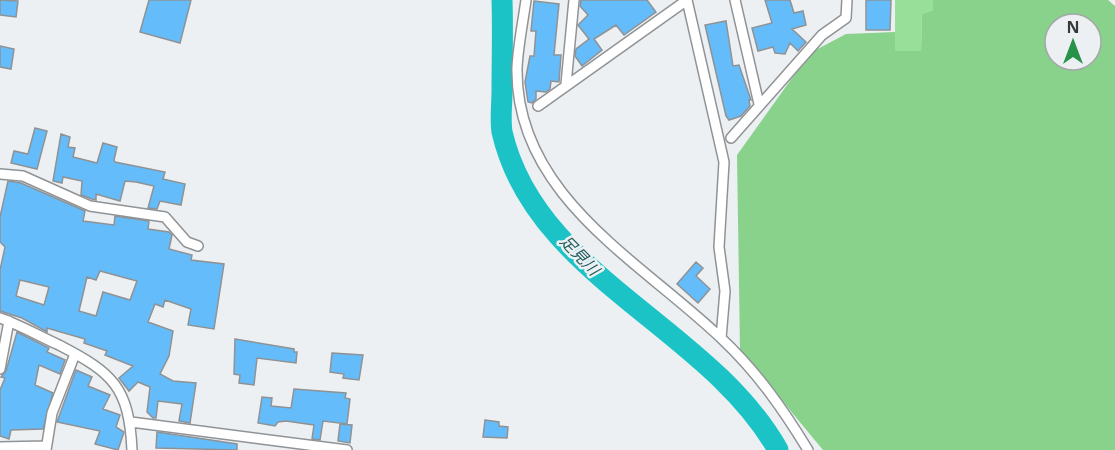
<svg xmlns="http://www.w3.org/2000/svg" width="1115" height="450" viewBox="0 0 1115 450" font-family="'Open Sans','Noto Sans JP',sans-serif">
  <rect width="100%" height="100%" fill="#ecf0f2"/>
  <path fill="#98df9a" d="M895,0H933V10L922,14L921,51H895Z"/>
  <path fill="#89d28b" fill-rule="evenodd" d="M933,0H1108L1115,6V450H823L740,350L737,155L810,53L846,34L895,32V51H921L922,14L933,10ZM1055,24H1091V60H1055Z"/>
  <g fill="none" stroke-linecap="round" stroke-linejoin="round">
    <path stroke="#1bc3c6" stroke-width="21" d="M502,0C503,30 502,61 502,91C502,104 500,119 502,132C535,276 709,327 778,450"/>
  </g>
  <path fill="#64bdfa" stroke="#8f9295" stroke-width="1.5" fill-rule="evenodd" d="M0,0L18,1L16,17L0,15Z
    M149,0H191L180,43L140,32Z
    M581,0H647L656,12L624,35L616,25L594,39L602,50L582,66L575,56L576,49L589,39L578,25L588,15L580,6Z
    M765,0H790L794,13L803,11L806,25L792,29L806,42L798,51L790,43L785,54L775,53L773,47L758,51L752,28L772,23Z
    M866,0H891L890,30H866Z
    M534,1L559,4L554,55H561L559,82L551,81L550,89L546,92L536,91V99L532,103L528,102L525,82L530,56H534L536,31H531Z
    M726,21L733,66L739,65L751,100H749L750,106L741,116L729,120L726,116L705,25Z
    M0,46L14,49L11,69L0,67Z
    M35,128L47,131L37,169L11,163L14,151L28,154Z
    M61,134L70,137L68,147L75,148L73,157L97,163L103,143L117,147L114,160L115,162L165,172L163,179L185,184L181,205L160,201L157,209L148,208L154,186L136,182L125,181L120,201L96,194V200L92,199L81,195L82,181L63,177L62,183L53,181Z
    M8,181L21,183L85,211L83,221L114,225L115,216L149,221L148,229L169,232L172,235L169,249L192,255L191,260L224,264L214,329L188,325L191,309L165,300L163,307L155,304L148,322L173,331L169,356L160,374L173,381L196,383L190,423L179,421L182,404L158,401L156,418H153L147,412L150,387L138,382L129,391L119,378L133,366L105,355L107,351L84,343L85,339L47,328V332L22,318L0,311V270L5,247L0,242V217ZM100,271L137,281L130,300L103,292L96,316L79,311L87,277L96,280ZM20,280L49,287L44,305L16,296Z
    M696,262L703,268L696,276L710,289L698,303L677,284Z
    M17,332L49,348L47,352L65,360L60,374L39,365L35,385L53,393L43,429L11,430L9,439L0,436V390L5,378L1,377L6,371Z
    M235,339L294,349V352H297L296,363L257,358L254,385L239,383L240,375L234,374Z
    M332,353L363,355L359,380L343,378L344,374L330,372Z
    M76,370L92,377L88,386L110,395L103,409L120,415L116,427L124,432L118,450L95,444L100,431L57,422Z
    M294,389L346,393L345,398L350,399L347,424L323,421L320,440L312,439L314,425L286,421L278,422L275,426L258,423L262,397L272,398L271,406L291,408Z
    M485,420L499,422V426L508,427L507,438L483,437Z
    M340,424L352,425L350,443L338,441Z
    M157,432L237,444V450L156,448Z"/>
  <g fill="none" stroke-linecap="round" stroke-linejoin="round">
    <defs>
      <path id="street" d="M526,0C523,22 518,46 517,68C515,196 642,262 722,339C757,372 783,409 808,450
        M687,0L724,162L719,247L725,291L721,338
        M735,0L759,104
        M566,84L574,0
        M538,106L687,0
        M731,138L822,35L846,18L847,0
        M0,174L23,176L90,206L165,217L187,242L198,246
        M0,318C20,325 39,336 59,345C113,373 129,387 132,450
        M0,369L9,321
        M131,422L347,450
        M0,447L46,446
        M46,450L52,413L75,354"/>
    </defs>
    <use href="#street" stroke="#909396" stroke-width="12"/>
    <use href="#street" stroke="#fff" stroke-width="9"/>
  </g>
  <g text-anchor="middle" stroke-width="5" stroke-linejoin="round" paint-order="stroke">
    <g font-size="16" font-style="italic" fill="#1f5b5c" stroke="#ecf0f2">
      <text transform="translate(580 255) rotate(46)" y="6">足見川</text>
    </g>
  </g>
  <g transform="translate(1073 42)"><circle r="28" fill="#ecf0f2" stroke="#a4a7a8" stroke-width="1.5"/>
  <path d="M0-4.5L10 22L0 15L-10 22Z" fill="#29924a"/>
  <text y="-9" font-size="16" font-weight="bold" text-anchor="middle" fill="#38393a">N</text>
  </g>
</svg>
